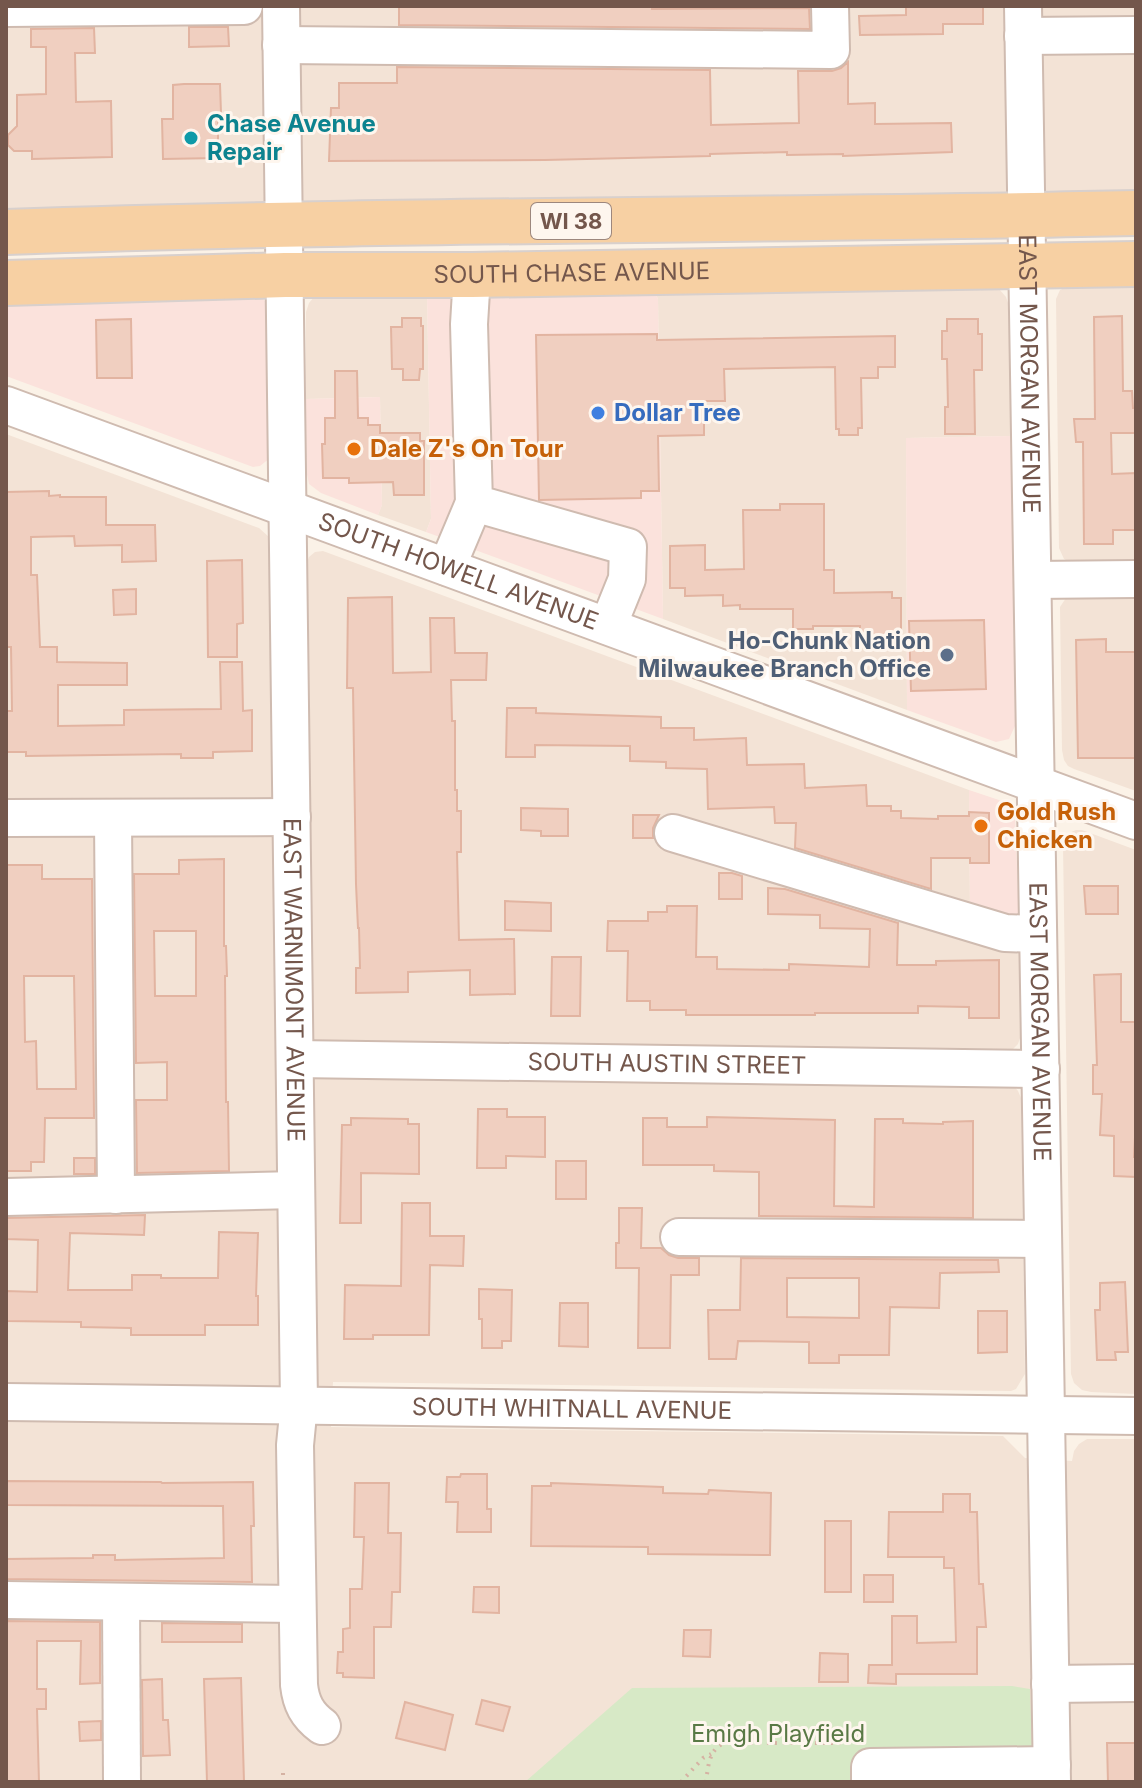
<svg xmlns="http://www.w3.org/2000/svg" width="1142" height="1788" viewBox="0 0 1142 1788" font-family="Inter,sans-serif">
  <rect width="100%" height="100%" fill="#fbf2e7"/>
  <path fill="#f3e3d6" d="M6,6H1136V195L6,216Z
    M1136,284V561L1070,562L1064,559L1059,548L1056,299L1060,290L1072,285Z
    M989,286L999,289L1006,297L1009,306L1011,436L906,438L907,710L663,619L658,299L654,290Z
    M427,293L431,519L426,532L378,515L382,505L380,397L306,399V312L309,303L314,297L320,295Z
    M6,434L259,528L269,537L271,544L306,565L309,557L315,552L323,551L969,790L970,915L1019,949L1020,1038L1018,1044L1013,1049L328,1042L1013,1085L1018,1091L1021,1098L1025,1374L1016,1389L1011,1391L333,1382L331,1427L1003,1436L1025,1458L1072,1461L1074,1451L1079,1444L1087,1439H1136V1782H6Z
    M1136,595V791L1074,769L1068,766L1064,760L1062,750L1060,607L1066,598Z
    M1076,830H1082L1136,850V1394L1091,1392L1082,1390L1074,1383L1071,1374L1063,845L1069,833Z"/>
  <path fill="#fbe2dc" d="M654,290L658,299L663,619L426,532L431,519L427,293Z
    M255,295L261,297L270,306V458L260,466L253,467L6,376V306Z
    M380,397L382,505L378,515L321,493L309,484L306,469V399Z
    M1011,436L1015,726L1009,739L996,742L907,710L906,438Z
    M969,790L1002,801L1008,805L1015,813L1019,922L970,915Z"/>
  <path fill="#d7e9c6" d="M1012,1686L1030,1689L1032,1750L860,1782H525L632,1688Z"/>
  <path fill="#f0cfc0" stroke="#e2b4a1" stroke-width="2" fill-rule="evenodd" d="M399,6H652V9L809,8L810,29L399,25Z
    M906,6H983V24H943V34L860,35L859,16L906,15Z
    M189,27H228L229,46L189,47Z
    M94,28L95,53H75L76,102L111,101L112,157L32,159V151H14L8,145V135L17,126V95L46,94V47H31V29Z
    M848,62V104L875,103V124L951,123L952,152L843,156V154L787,155V152L710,154V156L545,160L329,161L331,108H339V83H397V67L710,70L711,125L799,123L798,71H832L841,68Z
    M184,84H220L221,113H218V158L163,159L162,119H173V85Z
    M1122,316L1123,391H1132L1133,408H1136V433H1111L1112,474L1136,473V530H1113V544H1084L1083,442H1076L1074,419H1095L1094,317Z
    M402,318H421V326H423V369H420L419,380H403V369H392L391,327H402Z
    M131,319L132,378H97L96,320Z
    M947,319H978V334H982V370H974L975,434H945V407H948L947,359H942V331H947Z
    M657,334V340L895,336V367H878V378H861L862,428H858V435H839V429H836L835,367L724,369L725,401H704V435L658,436L659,491H641V498L539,500L536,335Z
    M335,371H357L358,418H368V425H380V433H420V441H424V495H394L393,482L349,483V478H323L322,444H325V418H335Z
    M49,491V496L60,495V497H106V525H155L156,561L122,562V545L75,546L74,536L31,537V575H37L40,647H57V662L127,663V685H58V726L124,725V710L221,709L220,662H242L243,711L252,710V751L213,752V758H181V754L26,756V752H6V711H12L11,647H6V492Z
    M780,504H824V570H834V593L892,592V598H901V638L860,639V626H813V629H793V609H740V605L723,606V595L685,596V588H670V546L705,545V570L744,569L743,510H780Z
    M242,560L243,623L237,624V657H208L207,561Z
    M136,589V614L114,615L113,590Z
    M392,597L393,673L431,672L430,618H454L455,653H487L486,680H451L452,721H455V790H457V811H461V852H457L459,940L514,939L515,994L470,995V970L408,972V992L356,993V968H360L359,928H358L356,884L353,688H347L348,598Z
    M984,620L986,689L911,691L909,621Z
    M1106,639V652H1136V758H1078L1076,640Z
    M507,708H536V713L661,717V728H694V740L746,738L747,765L804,764L805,788L866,785L867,806H891V811H901V818L938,819V816H969V812L989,813V863H970V858H931V889L795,848L796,823H775L774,807L708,809L707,769L666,768V762L630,761V746L535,745V757H506Z
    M521,808L568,809V836H541V831L521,830Z
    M633,815H659L653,828V838H633Z
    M224,859V946H226L227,976H225L226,1102H228L229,1171L137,1173L136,1100H167V1062L136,1063L134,874H179V860ZM154,931H196V996H155Z
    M6,865H42V879H92L94,1118H45L44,1162H31V1171H6ZM24,976H74L76,1089H37L36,1041L25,1042Z
    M719,873H732L742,876V899H719Z
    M1084,886H1118V914H1086Z
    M768,888L785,889L898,923L897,965H936V961L999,960V1018H969V1007L918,1006V1013H815V1015H686V1010H650V1001H627L628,951H607L608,921H648V912H667V906H697L696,957H717V969L789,970V964L869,967L870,929L820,928V915L768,914Z
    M505,901L551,903V931L505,930Z
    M552,957H581L580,1016H551Z
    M1121,974V1022H1136V1118L1134,1157H1136V1177L1114,1176V1136L1100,1135L1102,1094H1093V1065H1097L1094,975Z
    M478,1109H507V1117H545V1157L506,1156V1168H477Z
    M707,1117L835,1120L834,1206L874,1207L875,1119H903V1123L943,1124V1122L973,1121V1218L759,1216V1172L714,1171V1165H643V1118H667V1127H707Z
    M351,1118L408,1119V1124H419V1174L361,1173V1223H340L342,1125H351Z
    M74,1158H95V1174H74Z
    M556,1161H586V1199H556Z
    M402,1203H430V1236H464L463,1266L430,1265L429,1335H373V1339H344L345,1285L401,1286Z
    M619,1208H642L641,1248H661L669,1255L678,1258H699V1275H671L670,1348H638L639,1268H616V1243H619Z
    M145,1215L144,1235L70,1233L68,1290H132V1275H161V1278H218L219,1232L258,1233L256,1296H258V1325H205V1335H131V1328L81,1327V1322L6,1321V1291L37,1292L38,1240L6,1239V1218Z
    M741,1258L998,1260L999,1272L940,1273L939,1308L890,1307L889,1355H839V1363H809V1342L738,1341L736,1359H709L708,1310H740ZM787,1278H859V1318L787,1317Z
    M1125,1282L1128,1352H1115L1116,1360H1097L1095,1310H1100V1283Z
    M479,1289L512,1290L511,1341H502V1348H482V1319H479Z
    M560,1303H588V1347L559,1346Z
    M978,1311H1007V1352L978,1353Z
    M461,1474H487V1509H491V1532H457L458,1502H446L447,1477H460Z
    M6,1481L161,1482L162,1483L253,1482L254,1526H251L252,1582L6,1579V1559L93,1558V1555H115V1560L224,1558L223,1506L6,1505Z
    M355,1483H389L388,1533H401L400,1592H392L391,1627H374V1678L343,1677V1673H337L338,1652H343V1629L350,1628V1589H362L364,1537H354Z
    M551,1483L663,1487V1493L708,1494L709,1490L771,1493L770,1555L648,1554V1547L531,1546L532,1486H551Z
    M943,1494H970V1512H977L979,1584H983L986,1627H977V1674H896V1684L868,1683L869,1665H892V1616H917V1643L956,1642L954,1568H944V1557H888L889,1512H943Z
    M825,1521H851V1592H825Z
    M864,1575H893V1602H864Z
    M474,1587H499V1613L473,1612Z
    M6,1621L100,1622V1683L80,1684L81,1641H37V1689H46V1709H37L39,1782H6Z
    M162,1623L242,1624V1642H162Z
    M684,1630H711L710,1657L683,1656Z
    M820,1653L848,1654V1682H819Z
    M241,1678L244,1782H207L204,1679Z
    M162,1679L163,1720H168L170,1755L143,1756L142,1680Z
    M482,1700L510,1707L503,1731L476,1724Z
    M405,1702L453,1715L445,1750L396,1738Z
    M101,1721V1740L80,1741L79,1722Z
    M1107,1743H1136V1782H1108Z"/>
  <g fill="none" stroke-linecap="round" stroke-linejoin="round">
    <defs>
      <g id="minor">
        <path id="s1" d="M281,6L299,1404L295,1445L299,1685C301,1703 307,1715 322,1726"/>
        <path id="s2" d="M1023,6L1052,1782"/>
        <path d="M6,8L244,6"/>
        <path d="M1023,36L1136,35"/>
        <path d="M281,45L831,50L830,6"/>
        <path d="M472,275L469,324L474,503L628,547L627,579L608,626"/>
        <path id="s3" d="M6,405L1136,821"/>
        <path d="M447,567L474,503"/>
        <path d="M1033,580L1136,579"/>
        <path d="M6,818L292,817"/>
        <path d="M113,819L116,1195"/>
        <path d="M673,833L1005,933L1038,934"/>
        <path id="s4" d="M295,1059L1041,1069"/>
        <path d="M6,1197L296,1190"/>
        <path d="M679,1237L1043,1239"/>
        <path id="s5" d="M6,1402L1136,1416"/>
        <path d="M6,1600L297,1604"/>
        <path d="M121,1602L122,1782"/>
        <path d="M1050,1684L1136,1683"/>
        <path d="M870,1782V1767L1052,1765"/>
      </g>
      <g id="major">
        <path d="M6,232C382,219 759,221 1136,213"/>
        <path id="s6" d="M6,283L285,275H472L1136,264"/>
      </g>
    </defs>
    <use href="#minor" stroke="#cfbbb0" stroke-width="40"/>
    <use href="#major" stroke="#d8d0cd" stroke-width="48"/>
    <path stroke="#d5b2a3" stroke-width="4" stroke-dasharray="2 6" stroke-linecap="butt" d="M283,1773V1782
      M681,1782L703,1758L711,1754
      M706,1782C708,1767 709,1748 725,1743H851"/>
    <use href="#minor" stroke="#fff" stroke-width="36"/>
    <use href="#major" stroke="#f7d0a3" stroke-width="44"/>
  </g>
  <circle fill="#0f9aa8" stroke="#fef6ee" stroke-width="3" cx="191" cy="138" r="8"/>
  <circle fill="#3f7fe0" stroke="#fef6ee" stroke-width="3" cx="598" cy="413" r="8"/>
  <g fill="#e8710a" stroke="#fef6ee" stroke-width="3">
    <circle cx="354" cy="449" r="8"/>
    <circle cx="981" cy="826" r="8"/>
  </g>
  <circle fill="#5c6f8a" stroke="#fef6ee" stroke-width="3" cx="947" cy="655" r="8"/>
  <g text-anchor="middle" stroke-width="6" stroke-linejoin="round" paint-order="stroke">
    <rect fill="#fef6ee" stroke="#9d877d" stroke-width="2" x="531" y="203" width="80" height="36" rx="6"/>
    <g font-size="22" font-weight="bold" fill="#74574c">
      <text x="571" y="229">WI 38</text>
    </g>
    <g font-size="24" font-weight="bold" fill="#0d838f" stroke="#fef6ee" text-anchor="start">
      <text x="207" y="132">Chase Avenue<tspan x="207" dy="28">Repair</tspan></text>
    </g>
    <g font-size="24" fill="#74574c" stroke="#fef6ee">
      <text dy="8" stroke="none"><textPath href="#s6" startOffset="566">SOUTH CHASE AVENUE</textPath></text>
      <text dy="8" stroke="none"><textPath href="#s2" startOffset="368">EAST MORGAN AVENUE</textPath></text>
      <text dy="8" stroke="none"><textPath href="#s3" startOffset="482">SOUTH HOWELL AVENUE</textPath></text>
      <text dy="8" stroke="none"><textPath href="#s1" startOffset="974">EAST WARNIMONT AVENUE</textPath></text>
      <text dy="8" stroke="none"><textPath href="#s2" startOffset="1016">EAST MORGAN AVENUE</textPath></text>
      <text dy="8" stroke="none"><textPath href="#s4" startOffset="372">SOUTH AUSTIN STREET</textPath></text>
      <text dy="8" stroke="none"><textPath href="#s5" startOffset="566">SOUTH WHITNALL AVENUE</textPath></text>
    </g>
    <g font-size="24" font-weight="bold" fill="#366cbe" stroke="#fef6ee" text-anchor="start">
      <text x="614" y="421">Dollar Tree</text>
    </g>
    <g font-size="24" font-weight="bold" fill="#c56008" stroke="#fef6ee" text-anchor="start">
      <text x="370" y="457">Dale Z's On Tour</text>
      <text x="997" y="820">Gold Rush<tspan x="997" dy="28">Chicken</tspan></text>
    </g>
    <g font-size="24" font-weight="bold" fill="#4e5e75" stroke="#fef6ee" text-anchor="end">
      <text x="931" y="649">Ho-Chunk Nation<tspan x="931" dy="28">Milwaukee Branch Office</tspan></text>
    </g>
    <g font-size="24" fill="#597945" stroke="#fef6ee">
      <text x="778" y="1742">Emigh Playfield</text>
    </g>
  </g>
  <rect width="1142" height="1788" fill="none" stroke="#74574c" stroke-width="16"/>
</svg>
